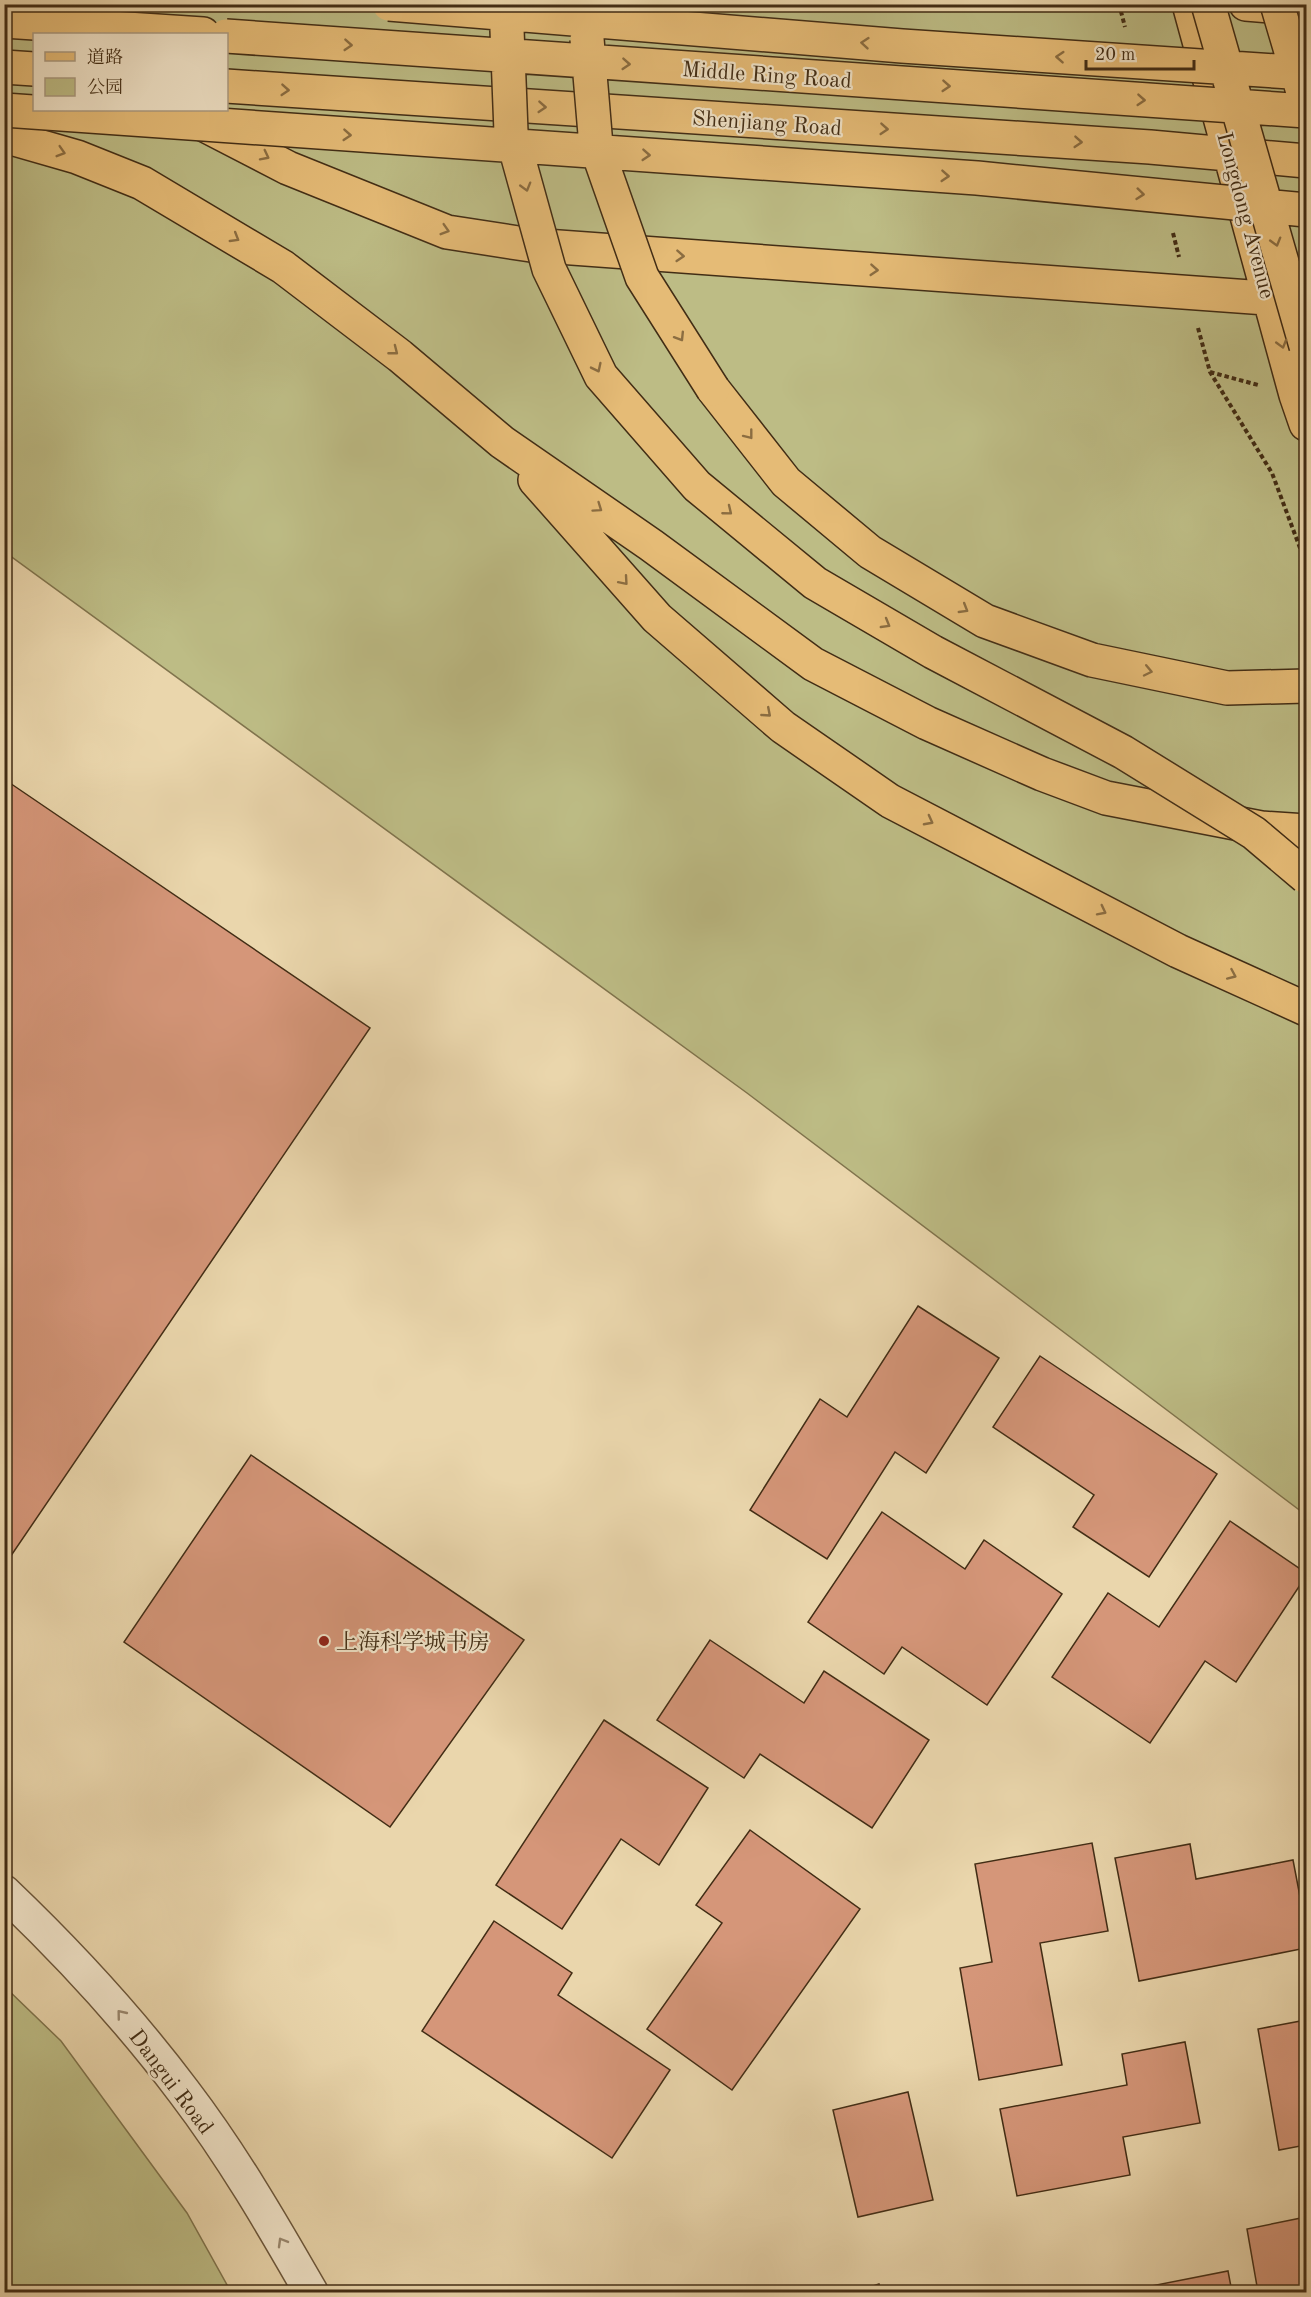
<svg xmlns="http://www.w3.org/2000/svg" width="1311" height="2297" viewBox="0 0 1311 2297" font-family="'Old Standard TT','Noto Serif SC',serif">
  <rect width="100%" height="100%" fill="#ead6ac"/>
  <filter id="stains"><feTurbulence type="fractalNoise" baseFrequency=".00333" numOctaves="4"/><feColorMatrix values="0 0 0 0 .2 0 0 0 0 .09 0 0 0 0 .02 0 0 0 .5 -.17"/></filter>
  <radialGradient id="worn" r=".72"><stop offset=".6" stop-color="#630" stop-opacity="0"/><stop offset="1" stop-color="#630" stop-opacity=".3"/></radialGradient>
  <path fill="#bdbc85" stroke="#80744d" stroke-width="1.5" fill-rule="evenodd" d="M5,5H1306V1515L747,1093L5,552ZM34,34H226V110H34Z
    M5,1987L61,2041L187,2213L231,2292H5Z"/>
  <path fill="#d59679" stroke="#422d15" stroke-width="1.5" d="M4,779L370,1028L4,1566Z
    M918,1306L999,1358L926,1473L895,1452L827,1559L750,1510L820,1399L847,1417Z
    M1040,1356L1217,1474L1149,1577L1073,1527L1094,1495L993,1427Z
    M251,1455L524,1640L390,1827L124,1642Z
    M882,1512L965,1569L984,1540L1062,1594L987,1705L902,1647L884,1674L808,1622Z
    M1230,1521L1306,1573V1576L1236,1682L1205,1661L1150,1743L1052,1677L1108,1593L1159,1627Z
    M710,1640L804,1703L824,1671L929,1740L872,1828L760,1754L744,1778L657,1720Z
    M604,1720L708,1788L659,1865L621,1839L562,1929L496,1885Z
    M750,1830L860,1909L732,2090L647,2029L722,1923L696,1905Z
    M1092,1843L1108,1931L1040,1943L1062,2065L979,2080L960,1968L992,1962L975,1864Z
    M1190,1844L1196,1879L1293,1860L1306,1928V1948L1139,1981L1115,1858Z
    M494,1921L572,1973L558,1995L670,2070L612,2158L422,2031Z
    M1306,2020V2145L1279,2150L1258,2029Z
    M1185,2042L1200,2123L1123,2137L1130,2175L1017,2196L1000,2109L1127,2085L1122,2054Z
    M908,2092L933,2200L858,2217L833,2110Z
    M1306,2217V2292H1258L1247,2229Z
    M1228,2271L1232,2292H1142L1141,2288Z
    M879,2284L882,2292H855Z"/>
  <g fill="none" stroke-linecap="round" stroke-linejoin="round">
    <defs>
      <path id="tertiary" d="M4,1892C69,1954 130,2020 184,2092C232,2155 272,2224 311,2292"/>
      <path id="primary" d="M1189,4L1296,395L1306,424
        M1246,4L1306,9
        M4,67L34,69
        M226,86L1150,147L1306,161
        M201,123L288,168L447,232L531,245L1306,301"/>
      <path id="trunk" d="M4,21L203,34
        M4,136L77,157L142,183L283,267L400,356L502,442L651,545L813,664L927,723L1042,774L1106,798L1261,828L1306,831
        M713,389L786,482L870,552L985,621L1092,660L1227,688L1306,686
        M535,480L657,618L783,727L890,801L1178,951L1306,1009"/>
    </defs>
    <use href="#tertiary" stroke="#6c573b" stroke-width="36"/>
    <use href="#primary" stroke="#422d15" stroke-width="36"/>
    <use href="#trunk" stroke="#422d15" stroke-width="36"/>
    <path stroke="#422d15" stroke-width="4" stroke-dasharray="4.5 3" stroke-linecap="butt" d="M1119,4L1125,27
      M1173,233L1179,257
      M1198,328L1210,372L1272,473L1306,564
      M1210,372L1258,385"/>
    <use href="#tertiary" stroke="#f1e4c9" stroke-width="33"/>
    <use href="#primary" stroke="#e5bb76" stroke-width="33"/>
    <use href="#trunk" stroke="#e5bb76" stroke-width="33"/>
    <defs>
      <path id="trunk-bridge" d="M389,4L902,46L1306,73
        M506,4L511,132L549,269L601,376L697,486L815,583L933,652L1123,752L1254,833L1306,877
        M1208,4L1306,346
        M1277,4L1303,92
        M226,36L1306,111
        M587,39L596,146L642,277L713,389
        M4,110L977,178L1306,210"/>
    </defs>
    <use href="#trunk-bridge" stroke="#422d15" stroke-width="36" stroke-linecap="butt"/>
    <use href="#trunk-bridge" stroke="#e5bb76" stroke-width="33"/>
  </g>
  <defs><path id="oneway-chevron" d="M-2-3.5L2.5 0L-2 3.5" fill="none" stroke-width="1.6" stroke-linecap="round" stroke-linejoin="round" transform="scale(1.5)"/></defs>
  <g stroke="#8b6d41">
    <use href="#oneway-chevron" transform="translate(865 43) rotate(-175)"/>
    <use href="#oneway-chevron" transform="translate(348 45) rotate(4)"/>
    <use href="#oneway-chevron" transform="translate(1060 57) rotate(-176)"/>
    <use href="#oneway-chevron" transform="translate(626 64) rotate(4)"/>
    <use href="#oneway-chevron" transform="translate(946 86) rotate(4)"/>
    <use href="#oneway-chevron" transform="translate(285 90) rotate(4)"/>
    <use href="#oneway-chevron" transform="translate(1141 100) rotate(4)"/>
    <use href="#oneway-chevron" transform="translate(542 107) rotate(4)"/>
    <use href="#oneway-chevron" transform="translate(884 129) rotate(4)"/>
    <use href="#oneway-chevron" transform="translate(347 135) rotate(4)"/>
    <use href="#oneway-chevron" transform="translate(1078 142) rotate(4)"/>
    <use href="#oneway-chevron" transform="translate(61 152) rotate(17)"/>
    <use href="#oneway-chevron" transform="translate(646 155) rotate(4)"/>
    <use href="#oneway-chevron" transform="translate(265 156) rotate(27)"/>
    <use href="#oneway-chevron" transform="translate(945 176) rotate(4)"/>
    <use href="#oneway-chevron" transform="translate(526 187) rotate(74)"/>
    <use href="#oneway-chevron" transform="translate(1140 194) rotate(6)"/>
    <use href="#oneway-chevron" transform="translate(445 230) rotate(17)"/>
    <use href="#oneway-chevron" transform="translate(235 238) rotate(31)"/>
    <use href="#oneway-chevron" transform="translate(1276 242) rotate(74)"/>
    <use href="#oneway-chevron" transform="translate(680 256) rotate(4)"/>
    <use href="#oneway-chevron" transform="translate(874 270) rotate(4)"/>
    <use href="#oneway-chevron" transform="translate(680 337) rotate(58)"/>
    <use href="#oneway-chevron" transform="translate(1282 344) rotate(74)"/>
    <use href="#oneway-chevron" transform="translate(394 351) rotate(38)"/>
    <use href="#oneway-chevron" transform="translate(597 368) rotate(64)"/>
    <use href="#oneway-chevron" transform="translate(749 435) rotate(52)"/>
    <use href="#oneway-chevron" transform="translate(598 508) rotate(35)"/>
    <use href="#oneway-chevron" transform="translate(728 511) rotate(39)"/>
    <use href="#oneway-chevron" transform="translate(624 581) rotate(49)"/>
    <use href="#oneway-chevron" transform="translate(964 609) rotate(31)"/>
    <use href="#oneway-chevron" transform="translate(886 624) rotate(30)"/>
    <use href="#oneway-chevron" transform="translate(1148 671) rotate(12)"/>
    <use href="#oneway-chevron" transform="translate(767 713) rotate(41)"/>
    <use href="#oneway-chevron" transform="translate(929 821) rotate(28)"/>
    <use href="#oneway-chevron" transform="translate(1102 911) rotate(27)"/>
    <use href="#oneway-chevron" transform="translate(1232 975) rotate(24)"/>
  </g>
  <g stroke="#9a886f">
    <use href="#oneway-chevron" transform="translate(121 2014) rotate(-129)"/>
    <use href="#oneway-chevron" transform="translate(282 2242) rotate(-120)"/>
  </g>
  <circle fill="#8f2418" stroke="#f1e4c9" stroke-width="2" cx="324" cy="1641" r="6"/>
  <g text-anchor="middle" stroke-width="4.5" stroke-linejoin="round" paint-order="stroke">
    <g font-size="22" fill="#422d15" stroke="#f1e4c9">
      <text transform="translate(767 74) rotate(4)" y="8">Middle Ring Road</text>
      <text transform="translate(767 122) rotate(4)" y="8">Shenjiang Road</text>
      <text transform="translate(1247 215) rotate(75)" y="8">Longdong Avenue</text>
      <text transform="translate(172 2081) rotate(53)" y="8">Dangui Road</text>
    </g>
    <g font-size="22" fill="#422d15" stroke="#f1e4c9" text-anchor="start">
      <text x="336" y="1649">上海科学城书房</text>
    </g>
  </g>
  <rect width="1311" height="2297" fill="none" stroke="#ead6ac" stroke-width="24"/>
  <rect x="6" y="6" width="1299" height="2285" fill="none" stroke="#422d15" stroke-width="3"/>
  <rect x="12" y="12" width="1287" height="2273" fill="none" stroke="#422d15" stroke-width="1.5"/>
  <rect x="33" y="33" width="195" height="78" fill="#f1e4c9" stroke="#ab9b81" stroke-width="1.5"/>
  <rect x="45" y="52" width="30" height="9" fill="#e5bb76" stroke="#ab9b81" stroke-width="1.5"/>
  <text x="87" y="63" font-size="18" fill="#422d15">道路</text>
  <rect x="45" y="78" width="30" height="18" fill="#bdbc85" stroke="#ab9b81" stroke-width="1.5"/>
  <text x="87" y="93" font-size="18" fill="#422d15">公园</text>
  <path d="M1086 60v9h108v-9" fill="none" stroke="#422d15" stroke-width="3"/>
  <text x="1095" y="60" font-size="18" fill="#422d15" stroke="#f1e4c9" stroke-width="4.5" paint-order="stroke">20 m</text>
  <rect width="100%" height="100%" filter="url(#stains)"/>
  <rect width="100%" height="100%" fill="url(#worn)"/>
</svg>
